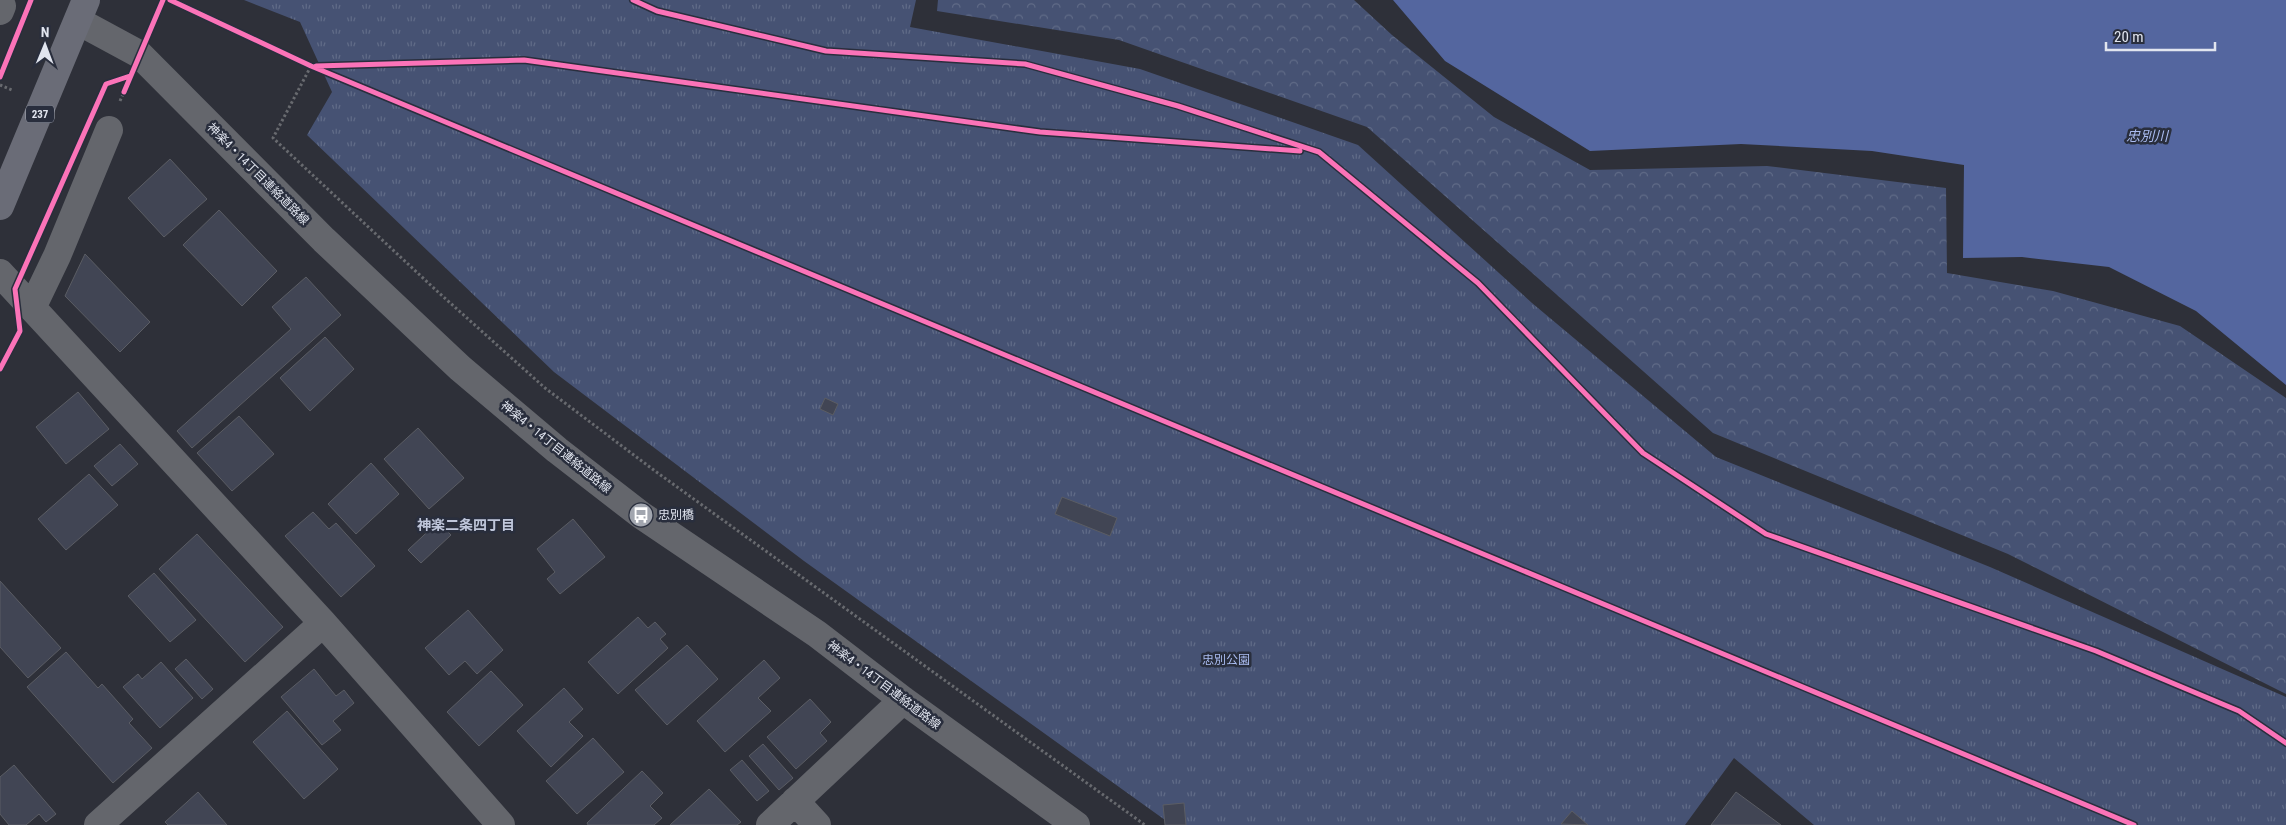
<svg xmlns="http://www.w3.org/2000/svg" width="2286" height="825" viewBox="0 0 2286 825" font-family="'Roboto Condensed','Noto Sans JP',sans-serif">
  <defs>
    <pattern id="grass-tufts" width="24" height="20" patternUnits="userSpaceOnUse" patternTransform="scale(1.25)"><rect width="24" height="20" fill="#465273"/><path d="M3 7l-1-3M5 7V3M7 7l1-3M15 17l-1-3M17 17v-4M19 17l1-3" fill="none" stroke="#606b87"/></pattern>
    <pattern id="forest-crowns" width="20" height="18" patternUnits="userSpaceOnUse" patternTransform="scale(1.25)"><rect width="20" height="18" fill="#465273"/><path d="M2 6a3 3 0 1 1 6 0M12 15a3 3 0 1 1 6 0" fill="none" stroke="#606b87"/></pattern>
  </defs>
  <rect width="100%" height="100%" fill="#2e3039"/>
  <path fill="url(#grass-tufts)" d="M244,0H916L910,27L1140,69L1358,145L1532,303L1716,457L1990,567L2286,697V825H1814L1734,758L1685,825H1172L804,561L554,372L307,135L332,92L300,22Z"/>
  <path fill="url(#forest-crowns)" d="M938,0H1354L1392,35L1494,117L1590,170L1767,166L1946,188L1947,273L2053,291L2180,326L2286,398V694L2008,554L1713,433L1367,127L1119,40L937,11Z"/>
  <path fill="#54669f" d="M1393,0H2286V385L2196,311L2109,267L2022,257L1963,258L1964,165L1872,151L1741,144L1590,151L1445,61Z"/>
  <path fill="#414554" stroke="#5b5d64" d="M170,159L207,199L164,237L128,198Z
    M219,210L277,271L242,306L183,245Z
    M85,254L150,322L120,352L65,296Z
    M306,277L341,315L192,448L177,431L291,329L272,307Z
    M325,337L354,369L310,411L280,378Z
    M78,392L109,429L66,464L36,427Z
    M825,398L838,404L833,415L820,409Z
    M239,416L274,454L232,491L197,453Z
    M418,428L464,478L429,509L384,459Z
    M120,444L138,464L112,486L94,466Z
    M371,463L399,494L356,534L328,504Z
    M89,474L118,505L66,550L38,519Z
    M1062,497L1117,518L1110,536L1055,514Z
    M313,512L329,529L336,523L375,566L341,597L285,536Z
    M573,519L605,557L560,594L547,579L555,572L537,549Z
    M438,522L451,535L421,563L408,550Z
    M197,534L283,627L245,662L159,569Z
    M154,573L196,620L170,642L128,596Z
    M0,581L61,648L28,678L0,647Z
    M468,610L503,650L477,674L465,661L449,675L425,648Z
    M638,617L648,628L655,622L666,634L660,639L668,648L618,694L588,662Z
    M687,645L718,679L667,725L635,690Z
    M66,652L98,688L102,684L133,719L129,723L152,748L113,783L27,687Z
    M186,659L213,689L202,699L175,669Z
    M764,660L780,678L758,698L771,711L725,752L697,721Z
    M161,662L193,698L160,728L123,687L138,674L142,679Z
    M314,669L336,696L344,690L354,703L333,721L341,730L322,745L281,697Z
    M491,671L523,705L479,746L447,712Z
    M564,688L583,709L569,722L583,736L551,767L517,731Z
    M810,699L831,722L820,733L827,741L796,769L767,737Z
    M287,711L338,769L304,799L253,742Z
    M593,738L624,772L577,814L546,781Z
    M763,744L793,778L779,790L749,756Z
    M742,760L769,791L757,801L730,770Z
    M14,765L56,814L46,822L39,814L26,825H9L0,814V777Z
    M642,771L663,793L650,806L662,818L654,825H588L587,823Z
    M709,789L741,822L737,825H670Z
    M198,792L227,825H168L165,822Z
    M1736,792L1781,825H1711Z
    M1184,803L1186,825H1165L1163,805Z
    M1572,811L1588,825L1561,824Z"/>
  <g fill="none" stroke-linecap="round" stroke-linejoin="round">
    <path stroke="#686a6f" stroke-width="3" stroke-dasharray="2.5 2.5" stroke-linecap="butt" d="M311,66L273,138L438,292L545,388L655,471L1145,825
      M0,85L12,90
      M120,101L124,92"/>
    <path stroke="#64666c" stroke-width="28" d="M0,11L2,6
      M78,21L139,54L324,240L460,368L557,450L641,515L817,634L903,700L1076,825
      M0,273L323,623L501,825
      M32,308L57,256L109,130
      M795,801L817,825
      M98,825L323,623
      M770,825L903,700"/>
    <path stroke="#6a6c77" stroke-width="28" d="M0,206L86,0"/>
    <defs>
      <path id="cycleway" d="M170,0L311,66L2134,825
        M633,0L657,11L826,51L1025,64L1178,106L1319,152L1478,283L1643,453L1766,534L2096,651L2239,711L2286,743
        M316,66L524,60L1040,132L1300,151
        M0,77L31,0
        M124,92L163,0
        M0,369L20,331L15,289L106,84L130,76"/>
    </defs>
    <use href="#cycleway" stroke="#292e3d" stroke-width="8"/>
    <use href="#cycleway" stroke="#fb73b8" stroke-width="5"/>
  </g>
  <defs>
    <symbol id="bus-disc" viewBox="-11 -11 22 22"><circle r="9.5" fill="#a2a6af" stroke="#292e3d"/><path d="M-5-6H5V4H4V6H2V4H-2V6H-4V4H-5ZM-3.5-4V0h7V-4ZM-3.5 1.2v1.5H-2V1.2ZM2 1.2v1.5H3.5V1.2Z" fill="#fff"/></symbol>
  </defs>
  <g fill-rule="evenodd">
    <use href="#bus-disc" x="627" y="501" width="28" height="28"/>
  </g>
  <g text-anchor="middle" stroke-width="5" stroke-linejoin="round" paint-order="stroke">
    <rect fill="#292e3d" stroke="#aaaeba" stroke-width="1" x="26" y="105.5" width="28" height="17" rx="4"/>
    <g font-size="11" font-weight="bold" fill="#e1e5ef">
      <text x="40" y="118">237</text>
    </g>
    <g font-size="12" fill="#e1e5ef" stroke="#292e3d">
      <text transform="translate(258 174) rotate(45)" y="4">神楽4・14丁目連絡道路線</text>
      <text transform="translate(556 447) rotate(39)" y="4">神楽4・14丁目連絡道路線</text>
      <text transform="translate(884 685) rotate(37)" y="4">神楽4・14丁目連絡道路線</text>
    </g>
    <g font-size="12" fill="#e1e5ef" stroke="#292e3d" text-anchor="start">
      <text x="658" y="519">忠別橋</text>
    </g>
    <g font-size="12" fill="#abbdf2" stroke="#292e3d">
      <text x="1226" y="664">忠別公園</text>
    </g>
    <g font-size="14" font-style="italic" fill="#aabcf1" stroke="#292e3d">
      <text x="2147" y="141">忠別川</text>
    </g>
    <g font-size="14" font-weight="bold" fill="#bfc6da" stroke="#292e3d">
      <text x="466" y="530">神楽二条四丁目</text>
    </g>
  </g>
  <g transform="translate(45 45) rotate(1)" stroke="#292e3d" stroke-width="4" paint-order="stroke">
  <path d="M0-4L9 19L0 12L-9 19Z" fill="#e1e5ef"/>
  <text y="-8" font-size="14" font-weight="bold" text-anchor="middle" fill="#e1e5ef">N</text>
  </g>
  <path d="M2106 42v8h109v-8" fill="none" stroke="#e1e5ef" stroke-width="2.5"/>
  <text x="2114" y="42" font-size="15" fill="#e1e5ef" stroke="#292e3d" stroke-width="4" paint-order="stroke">20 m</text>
</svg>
